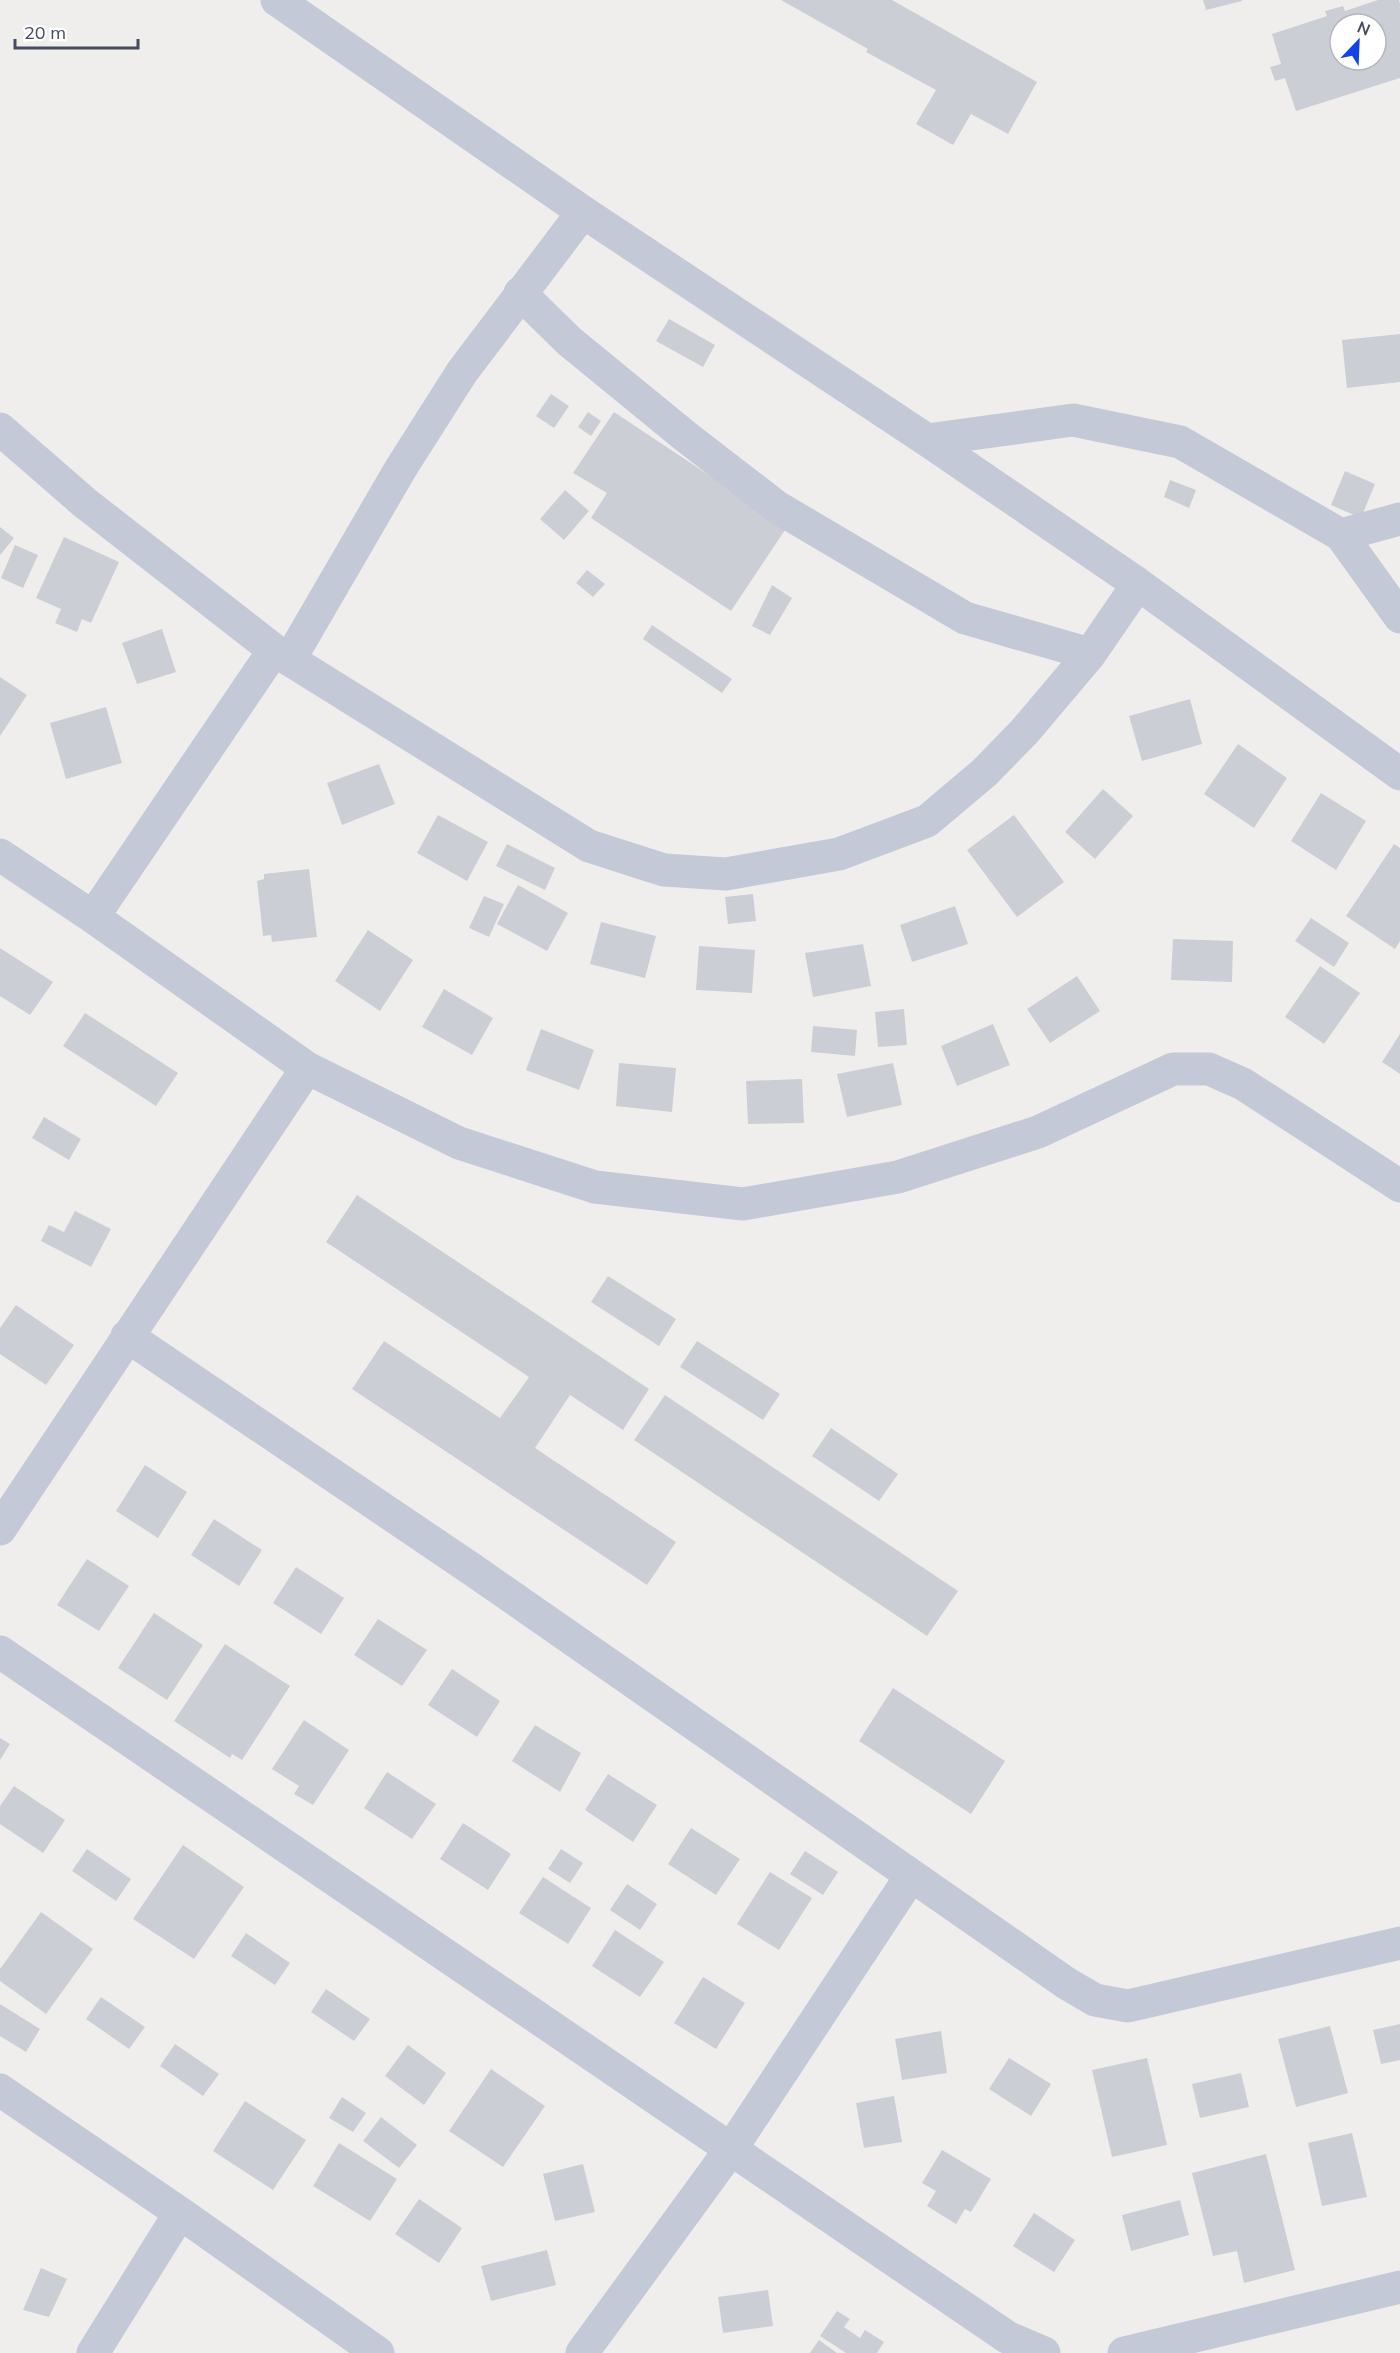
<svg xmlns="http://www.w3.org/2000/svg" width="1400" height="2353" viewBox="0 0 1400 2353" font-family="Mulish,sans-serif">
  <rect width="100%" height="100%" fill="#f0eeed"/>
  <path fill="#ccced6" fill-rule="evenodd" d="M781,0H892L1037,82L1008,134L971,114L953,145L916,124L936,90L866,52L868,49Z
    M1203,0H1242V1L1206,10Z
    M1378,0H1399L1400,3V78L1296,111L1285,78L1275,81L1270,67L1281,64L1272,34L1327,16L1325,11L1343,6L1345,11ZM1340,24H1376V60H1340Z
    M669,319L715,345L703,367L656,341Z
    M1400,334V382L1347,388L1342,340Z
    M551,394L569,406L554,428L536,416Z
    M588,412L601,421L591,436L578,427Z
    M614,412L787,527L731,611L591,518L607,493L573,473Z
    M1345,471L1375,484L1361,518L1331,505Z
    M1170,480L1196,490L1189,508L1164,497Z
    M565,490L589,511L564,540L540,519Z
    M0,527L14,538L0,555Z
    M64,537L119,562L91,623L82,619L77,632L55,623L61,609L36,598Z
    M15,545L38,555L23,588L1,578Z
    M587,570L605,584L593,597L576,583Z
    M772,585L792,598L770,635L752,626Z
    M652,625L732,679L722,693L643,639Z
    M162,629L176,672L137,684L122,643Z
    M0,677L27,695L0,736Z
    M1190,699L1202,744L1142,761L1129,716Z
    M106,707L122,763L66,779L50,723Z
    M1238,744L1287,778L1254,828L1204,794Z
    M379,764L395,804L342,825L327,783Z
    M1103,789L1133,816L1095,859L1065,832Z
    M1321,793L1366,821L1336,870L1291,841Z
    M438,815L488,842L467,881L417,853Z
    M1014,815L1064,882L1017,917L967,850Z
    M507,844L555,868L545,890L496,866Z
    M1394,844L1400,848V941L1395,949L1346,916Z
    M309,869L317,937L272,942L271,935L263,936L257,881L264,879V874Z
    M518,885L568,913L547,951L497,924Z
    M753,894L756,921L728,924L725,897Z
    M484,896L504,904L489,937L469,928Z
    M955,906L968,944L912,962L900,925Z
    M1311,918L1349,943L1334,967L1295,941Z
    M601,922L656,936L645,978L590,964Z
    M368,930L413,960L380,1011L335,981Z
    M1173,939L1233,941L1232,982L1171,980Z
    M863,944L871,986L813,997L805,953Z
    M699,946L755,950L752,993L696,990Z
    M0,948L53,982L30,1015L0,996Z
    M1320,966L1360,993L1324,1044L1285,1017Z
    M1077,976L1100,1011L1050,1043L1027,1009Z
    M444,989L493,1018L472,1055L422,1027Z
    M904,1009L907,1045L878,1047L875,1012Z
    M85,1013L178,1073L156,1106L63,1046Z
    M993,1024L1010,1065L957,1086L941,1046Z
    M813,1026L857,1030L855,1056L811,1052Z
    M541,1029L594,1050L579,1090L526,1070Z
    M1400,1034V1074L1382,1062Z
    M619,1063L676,1068L672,1112L616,1106Z
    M893,1063L902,1105L847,1117L837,1074Z
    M802,1079L804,1123L748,1124L746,1081Z
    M44,1117L81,1139L69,1160L32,1138Z
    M357,1195L649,1389L623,1430L570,1395L535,1448L676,1542L647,1585L352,1389L384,1341L500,1418L529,1377L326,1242Z
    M75,1211L111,1229L91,1267L41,1241L49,1225L64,1232Z
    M608,1276L676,1319L659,1346L591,1302Z
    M16,1305L74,1345L46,1385L0,1354V1328Z
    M697,1341L780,1394L763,1420L680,1367Z
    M665,1395L958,1591L927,1636L634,1440Z
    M831,1428L898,1474L879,1501L812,1456Z
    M145,1465L187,1492L158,1538L116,1511Z
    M214,1519L262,1550L239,1586L191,1555Z
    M87,1559L129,1586L99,1631L57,1605Z
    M296,1567L344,1598L321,1634L273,1603Z
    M154,1613L203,1645L167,1700L118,1668Z
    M378,1619L427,1650L402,1686L354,1655Z
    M225,1644L290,1686L242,1760L232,1754L230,1758L174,1721Z
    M452,1669L500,1701L477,1737L428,1705Z
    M893,1688L1005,1761L971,1814L859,1741Z
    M304,1720L349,1750L313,1805L294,1794L299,1786L272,1769Z
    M535,1725L581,1753L560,1792L512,1761Z
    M0,1738L10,1744L0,1760Z
    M387,1772L436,1804L412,1839L364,1808Z
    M608,1774L657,1805L633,1842L585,1810Z
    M14,1786L65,1820L43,1853L0,1824V1806Z
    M463,1823L511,1854L488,1890L440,1859Z
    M691,1828L740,1859L716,1895L668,1864Z
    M183,1845L244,1887L194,1959L133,1919Z
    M87,1849L131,1879L116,1901L72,1871Z
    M561,1849L583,1863L570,1883L548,1869Z
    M805,1851L838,1872L823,1895L790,1874Z
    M770,1872L812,1898L779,1950L737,1924Z
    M543,1877L591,1908L568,1944L519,1913Z
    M627,1884L657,1904L640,1930L610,1910Z
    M41,1912L93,1949L46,2014L0,1981V1969Z
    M615,1930L664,1962L640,1997L592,1966Z
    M246,1933L290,1963L275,1985L231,1956Z
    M703,1977L745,2003L716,2049L674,2023Z
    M326,1989L370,2019L354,2041L311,2012Z
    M101,1997L145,2027L129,2049L86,2019Z
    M0,2004L40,2029L26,2052L0,2036Z
    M1400,2024V2060L1381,2064L1373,2030Z
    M1330,2026L1348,2093L1296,2107L1278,2039Z
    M941,2031L947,2073L902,2080L895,2039Z
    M175,2044L219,2074L203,2096L160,2066Z
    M408,2045L446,2073L424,2105L385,2076Z
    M1009,2058L1051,2084L1031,2116L989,2089Z
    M1147,2058L1167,2145L1112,2157L1092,2070Z
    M491,2069L545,2106L503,2167L449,2131Z
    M1241,2073L1249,2107L1200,2118L1192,2084Z
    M894,2096L902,2142L864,2148L856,2103Z
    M342,2097L366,2113L353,2132L329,2118Z
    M245,2101L306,2140L273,2190L213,2151Z
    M381,2117L417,2145L399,2168L363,2141Z
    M1352,2133L1367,2197L1322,2206L1308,2143Z
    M339,2143L397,2179L370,2221L313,2186Z
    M942,2150L991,2179L971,2212L965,2209L956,2224L927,2206L936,2191L922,2183Z
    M1266,2154L1295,2270L1244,2283L1237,2251L1213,2256L1192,2173Z
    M583,2164L595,2212L555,2221L543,2174Z
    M419,2199L462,2228L439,2263L395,2234Z
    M1180,2200L1189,2235L1131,2251L1122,2215Z
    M1034,2213L1075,2240L1054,2272L1013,2246Z
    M547,2250L556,2285L491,2301L481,2266Z
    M41,2268L67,2279L49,2317L23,2310Z
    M768,2290L773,2326L723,2333L718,2297Z
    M837,2311L850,2319L844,2327L860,2338L865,2330L884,2342L877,2353H846L820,2336Z
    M819,2340L837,2353H810Z"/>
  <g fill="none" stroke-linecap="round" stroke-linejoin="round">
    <path stroke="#c3c9d6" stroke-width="33" d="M277,0L583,212L927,440L1138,584L1400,774
      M520,293L569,341L685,436L777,507L965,618L1090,654
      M0,429L85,503L274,650L589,846L664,870L726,874L839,854L927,821L984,773L1024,732L1090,654L1138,584
      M927,440L1073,420L1180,442L1341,535L1400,617
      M1341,535L1400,519
      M290,659L401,468L462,372L583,212
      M0,855L93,917L307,1068L459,1143L595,1187L743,1204L898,1177L1038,1132L1173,1069H1209L1243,1084L1400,1186
      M93,917L274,650
      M127,1336L473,1570L1066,1983L1095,2000L1128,2006L1400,1943
      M0,1529L307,1068
      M0,1652L1007,2337L1044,2353
      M0,2090L180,2213L378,2353
      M93,2353L180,2213
      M582,2353L731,2149L911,1876
      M1124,2353L1400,2287"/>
  </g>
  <g transform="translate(1358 42) rotate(23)"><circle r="28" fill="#ffffff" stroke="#b5b7be" stroke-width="1.5"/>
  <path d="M0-4.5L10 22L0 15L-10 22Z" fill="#1245e5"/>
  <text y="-9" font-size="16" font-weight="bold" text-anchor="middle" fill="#454c5c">N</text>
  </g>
  <path d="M15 39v9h123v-9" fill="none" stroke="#454c5c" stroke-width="3"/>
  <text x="24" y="39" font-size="18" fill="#454c5c" stroke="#ffffff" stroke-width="4.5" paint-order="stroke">20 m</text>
</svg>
